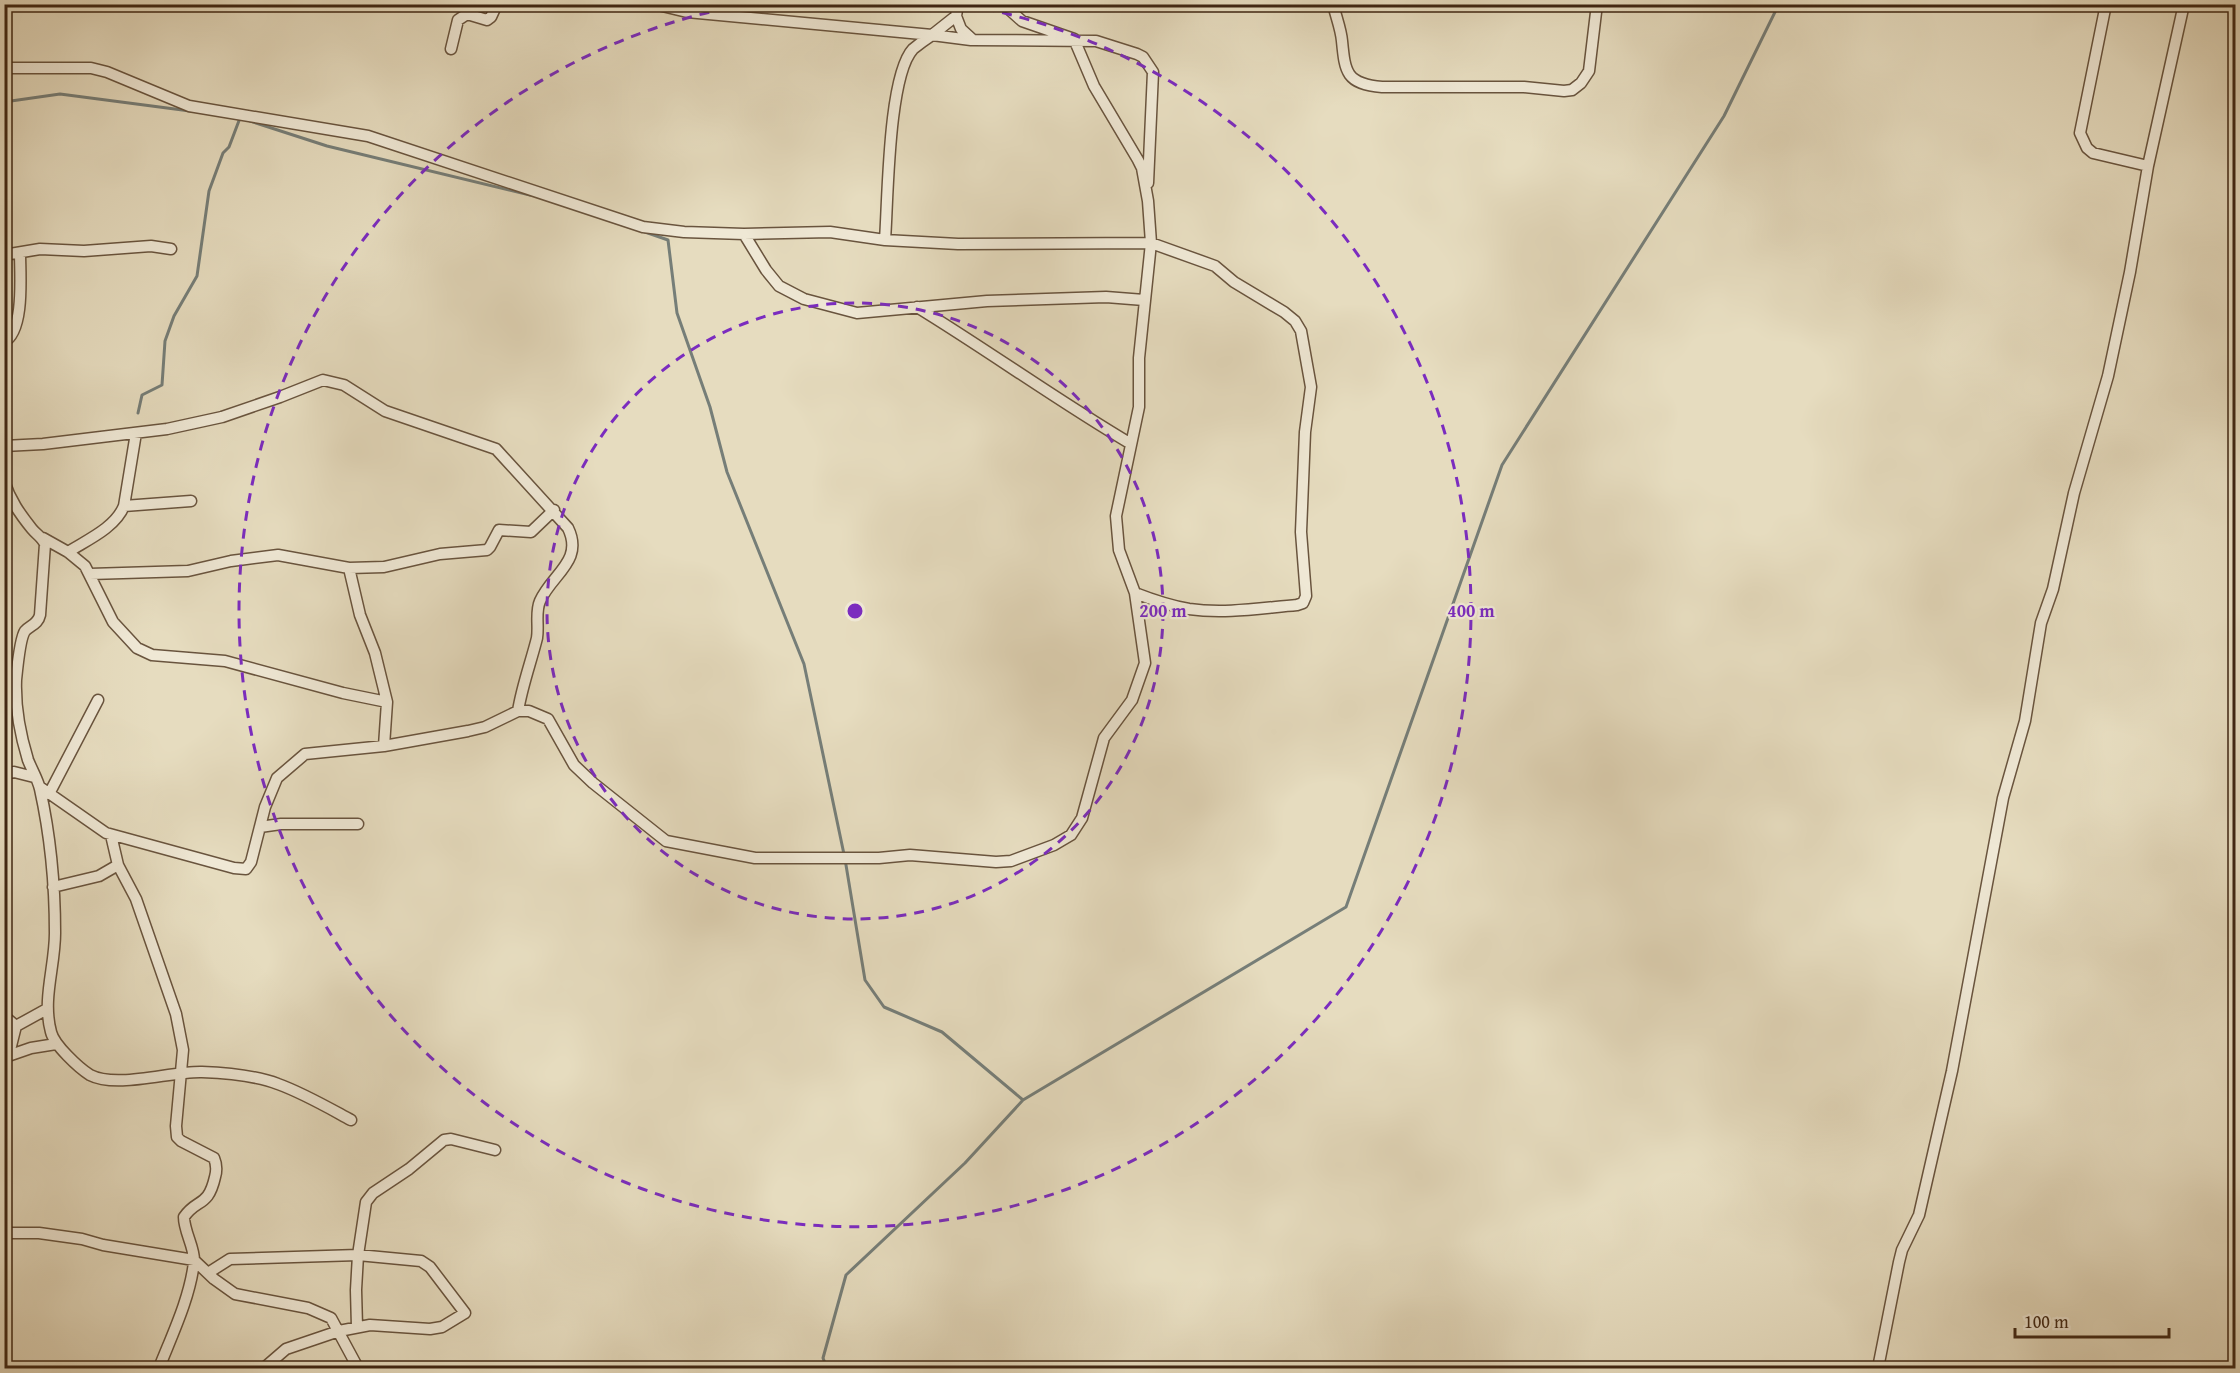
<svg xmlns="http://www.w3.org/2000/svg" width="2240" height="1373" viewBox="0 0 2240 1373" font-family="'Gentium Book Plus',serif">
  <rect width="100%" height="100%" fill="#e6dcbf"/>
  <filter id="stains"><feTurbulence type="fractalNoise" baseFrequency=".00333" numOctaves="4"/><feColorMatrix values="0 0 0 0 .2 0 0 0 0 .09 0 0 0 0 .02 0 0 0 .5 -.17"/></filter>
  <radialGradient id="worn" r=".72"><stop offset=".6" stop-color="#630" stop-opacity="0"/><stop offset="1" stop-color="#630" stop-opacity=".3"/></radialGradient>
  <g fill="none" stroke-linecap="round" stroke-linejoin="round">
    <path stroke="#767e78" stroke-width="3" d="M4,102L60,94L190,111
      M250,121L327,146L530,195
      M645,232L668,240L677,313L710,407L727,472L804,664L845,859L865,980L884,1007L942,1032L1023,1100
      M138,413L142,395L162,385L165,341L174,316L197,276L209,191L223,153L229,147L240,118
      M827,1368L823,1358L846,1275L965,1163L1023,1100L1346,907L1502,465L1724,116L1779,4"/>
    <defs>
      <path id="street" d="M654,4L687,12L932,35L956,16L958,4
        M1333,4C1336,17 1341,29 1342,41C1345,72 1346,84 1382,87H1524L1564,91L1572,90L1581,83L1589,71L1597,4
        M2106,4L2080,133L2087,148L2093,153L2148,166
        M956,16L961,29L973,40L1096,41L1137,54L1143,57L1153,72L1148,183
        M451,49L458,20L467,14L487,20L491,17L497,4
        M9,68H91L107,72L189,106L368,136L643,227L684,232L744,234L830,232L885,240L958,244L1151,243L1215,266L1234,282L1284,312L1295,321L1301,331L1311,387L1305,432L1301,532L1306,596L1303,603L1297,605C1261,608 1225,614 1189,609C1171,606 1153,600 1135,593
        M744,234L766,270L779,286L804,299L857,313L987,301L1106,297L1144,300
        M885,240C888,200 888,76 913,49C919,44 926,39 932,35L971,40
        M4,255L40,249L84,251L151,246L171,249
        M917,307C989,351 1058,401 1131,444
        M4,342C25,331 20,274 20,253
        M4,446L43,444L167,429L222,417L280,397L323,380L344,385L385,411L496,449L568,528C584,561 552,574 540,601C535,612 539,626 537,638C531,662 522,686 518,711
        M4,481C10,500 20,514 32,529C37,535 42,537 45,544L40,615C38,624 31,625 25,631C20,638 17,670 16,680C15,707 20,734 28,760C32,770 38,780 40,789C50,834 55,888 55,933C55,967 42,999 51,1032C54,1045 79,1068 90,1075C117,1089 171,1071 202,1072C227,1073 255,1075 278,1084C303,1093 327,1107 351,1120
        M124,506L191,501
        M43,538L68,552L85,566L113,622L137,648L152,655L225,661L343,693L387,702
        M68,552C87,540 115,528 124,506L136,433
        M349,568L360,615L375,653L387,702L384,746
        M90,574L188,571L231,561L278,555L349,568L384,567L440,554L487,550L490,547L499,530L531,532L554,510
        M4,774L14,772L34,777
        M40,787L106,833L234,868L246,869L251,862L265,807L277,778L305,754L384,746L468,731L485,727L518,711H529L548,719L574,765L593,783L666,841L755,858H879L910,855L996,862L1011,861L1054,845L1071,835L1082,818L1104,738L1132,700L1145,663L1135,593L1119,550L1116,516L1139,407V358L1151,243L1148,201L1142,168L1138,160L1094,86L1074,39L1022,21L1003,4
        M49,794L98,700
        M260,827L281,824H358
        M111,835L118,865L136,899L176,1014L183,1050L176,1126L177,1137L181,1141L214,1158C217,1165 217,1170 215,1177C208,1208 197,1198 184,1217C184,1232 195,1248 194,1262C190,1298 172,1335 159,1368
        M53,887L99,876L118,865
        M4,1016L16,1026
        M4,1057L11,1046L16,1026L47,1009
        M5,1057L31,1048L56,1044
        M4,1233H39L82,1239L103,1245L194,1260L214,1279L235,1294L308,1308L331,1318L358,1368
        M208,1273L230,1259L358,1255L421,1261L430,1267L465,1313L442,1327L430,1329L370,1325L339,1331L286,1349L264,1368
        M357,1327L356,1290L358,1255L366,1202L373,1193L409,1169L444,1140L451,1139L495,1150
        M1878,1368L1899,1262L1902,1250L1919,1215L1952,1071L2003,798L2025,721L2041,623L2053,589L2074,493L2108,376L2130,272L2148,166L2184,4"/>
    </defs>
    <use href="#street" stroke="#69543e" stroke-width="13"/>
    <use href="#street" stroke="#efe8d5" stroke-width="10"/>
  </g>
  <g fill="none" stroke="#7b2cbf" stroke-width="3" stroke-dasharray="10 8">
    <circle cx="855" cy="611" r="308"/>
    <path d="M967 5A616 616 0 1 1 743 5"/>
  </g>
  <circle cx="855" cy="611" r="9" fill="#7b2cbf" stroke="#efe8d5" stroke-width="3"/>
  <g font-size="18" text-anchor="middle" font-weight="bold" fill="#7b2cbf" stroke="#efe8d5" stroke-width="4.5" stroke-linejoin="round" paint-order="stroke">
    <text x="1163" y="617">200 m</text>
    <text x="1471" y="617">400 m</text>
  </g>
  <rect width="2240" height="1373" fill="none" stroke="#e6dcbf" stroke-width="24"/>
  <rect x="6" y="6" width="2228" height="1361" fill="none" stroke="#3f2613" stroke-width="3"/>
  <rect x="12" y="12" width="2216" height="1349" fill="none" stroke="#3f2613" stroke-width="1.5"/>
  <path d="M2015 1328v9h154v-9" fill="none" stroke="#3f2613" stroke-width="3"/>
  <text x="2024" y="1328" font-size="18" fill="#3f2613" stroke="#efe8d5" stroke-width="4.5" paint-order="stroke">100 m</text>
  <rect width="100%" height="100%" filter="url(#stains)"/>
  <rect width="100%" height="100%" fill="url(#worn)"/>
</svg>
